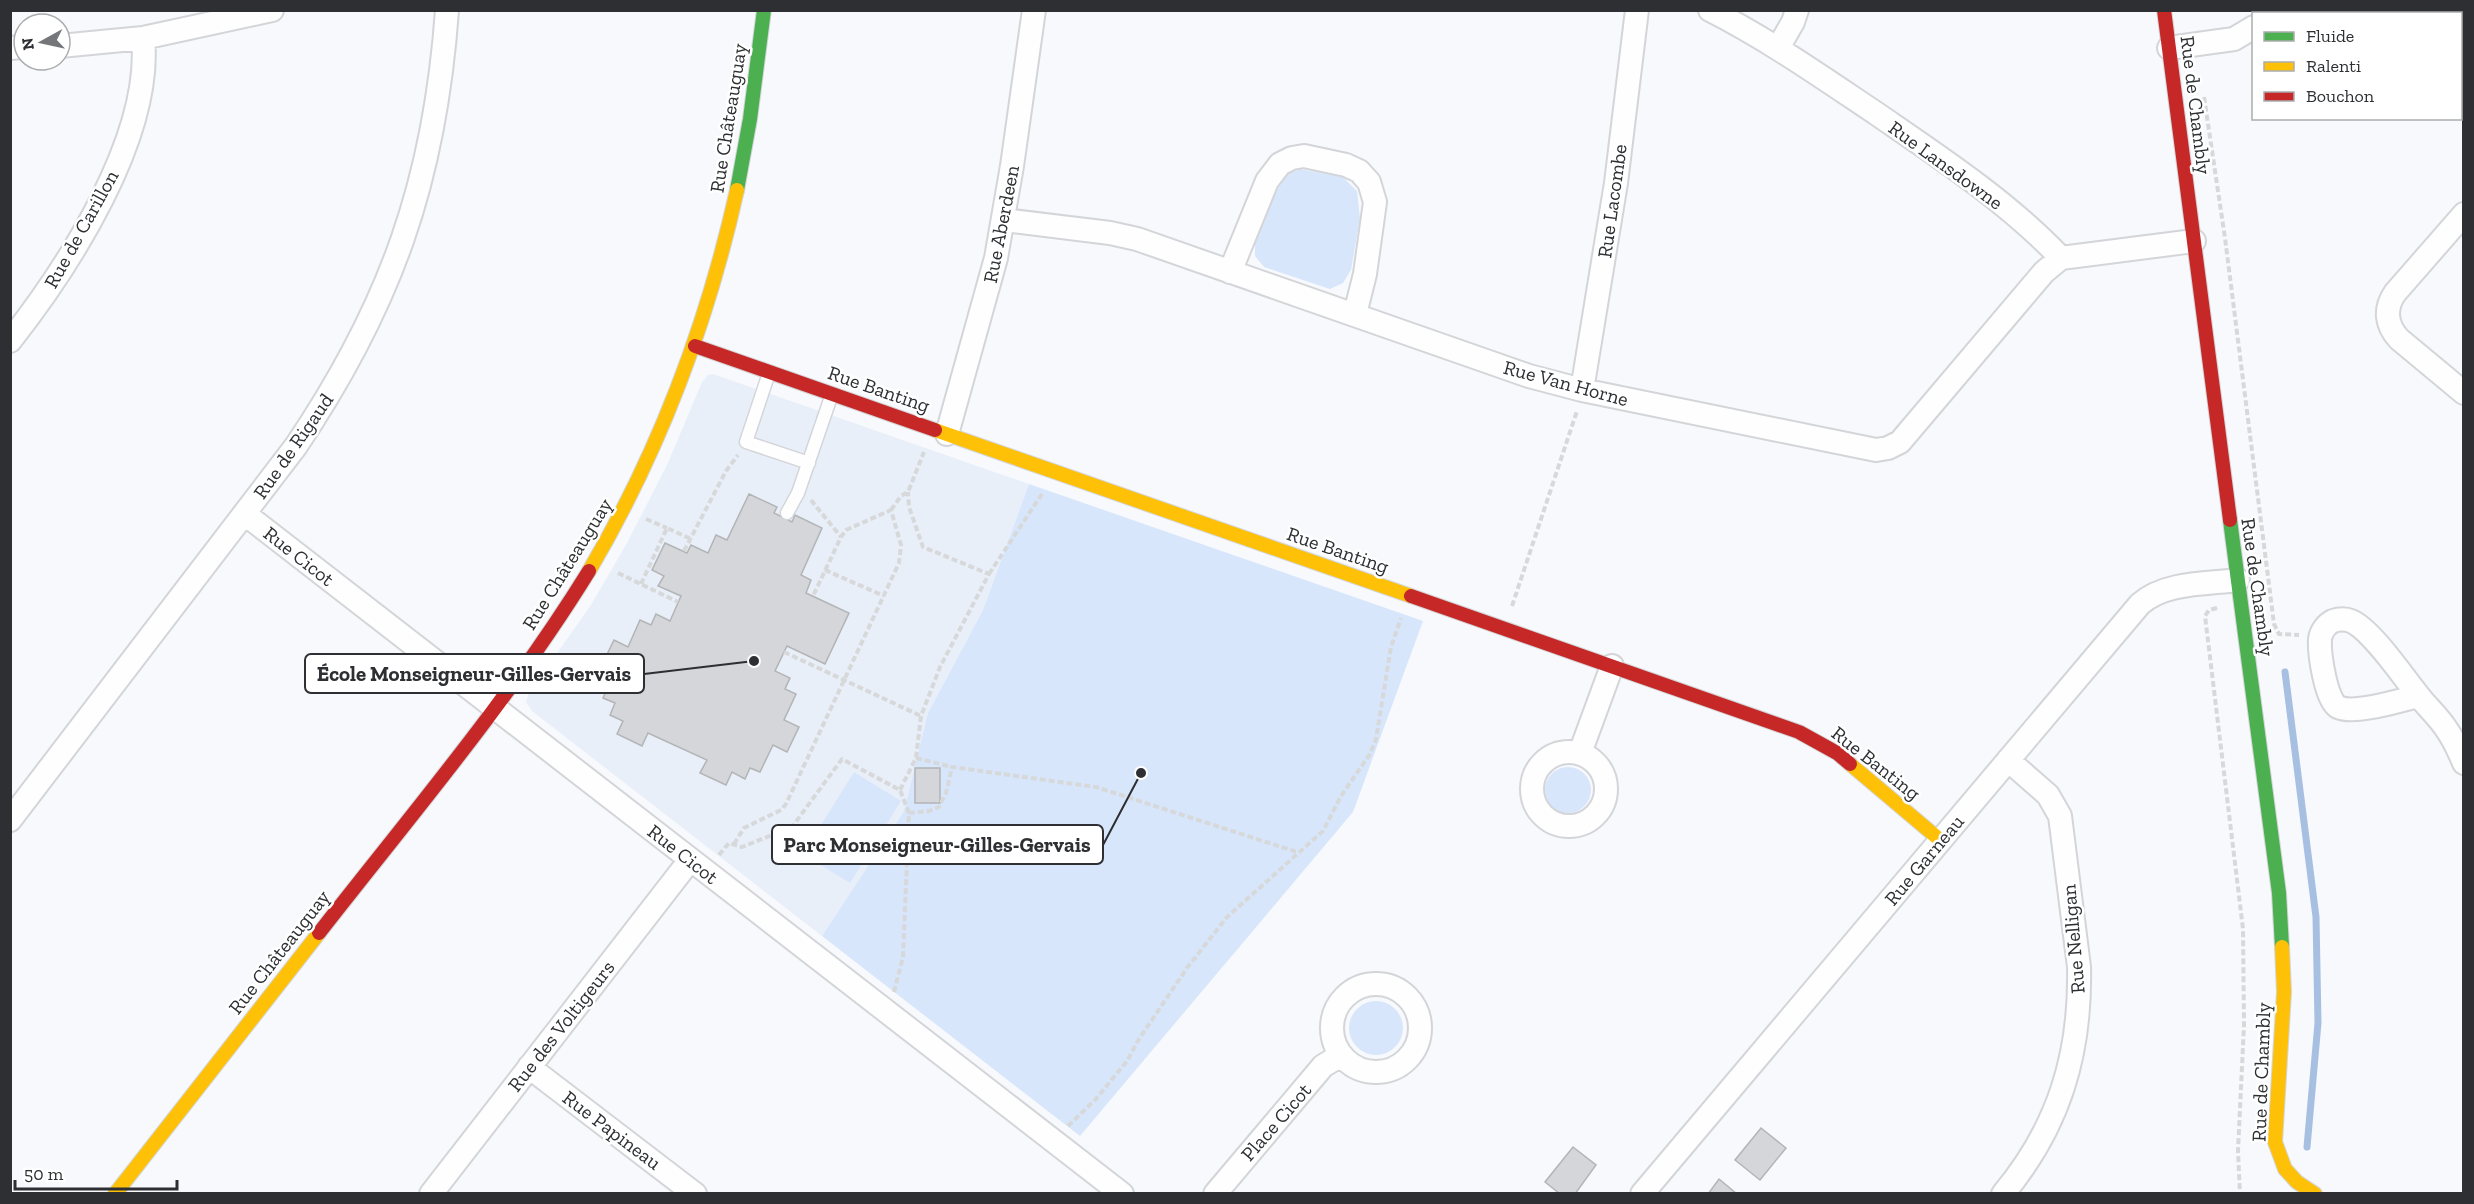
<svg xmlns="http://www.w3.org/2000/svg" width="2474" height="1204" viewBox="0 0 2474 1204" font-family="'Zilla Slab',serif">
  <rect width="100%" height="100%" fill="#f7f9fc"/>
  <path fill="#e9eff9" d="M713,374L1029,484L983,610L928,713L904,811L822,936L532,711L526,702L529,693L591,605L627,543L667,465L702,382L708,375Z"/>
  <path fill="#d7e6fb" d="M1299,169L1343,177L1357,191L1360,218L1351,270L1343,283L1330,289L1264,267L1255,256V238L1277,190L1287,175Z
    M1029,484L1423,621L1353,812L1080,1136L822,936L904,811L928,713L983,610Z
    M1545 790a23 23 0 1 1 46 0a23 23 0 1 1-46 0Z
    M854,772L901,801L850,883L803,854Z
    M1349 1028a27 27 0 1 1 54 0a27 27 0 1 1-54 0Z"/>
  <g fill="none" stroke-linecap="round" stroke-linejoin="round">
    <path stroke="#a7c0e1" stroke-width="7" d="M2285,672L2316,917L2318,1023L2307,1147"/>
  </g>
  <path fill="#d4d6d9" stroke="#b2b4b6" stroke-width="1.5" d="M749,494L777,507L774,513L792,522L795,515L822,528L801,575L811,580L806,593L849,613L825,664L787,646L775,671L790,678L785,689L796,694L784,720L799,727L787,752L773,745L760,772L750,768L745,779L732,772L726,785L700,773L707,760L648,733L642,746L617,734L623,721L610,715L615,703L603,698L615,671L602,665L614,640L628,647L640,620L651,625L656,614L670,621L681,596L658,586L664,576L652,570L665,543L687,553L691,545L708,553L716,535L727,540Z
    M915,768H940V803H915Z
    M1761,1128L1786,1148L1760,1180L1735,1160Z
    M1573,1147L1596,1165L1575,1194H1560L1545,1182Z
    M1719,1179L1737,1194H1708Z"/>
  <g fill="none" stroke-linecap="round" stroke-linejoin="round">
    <defs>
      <path id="lane" d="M769,373L746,442L809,463
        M787,513L798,493L832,394"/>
      <path id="street" d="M1710,10C1769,40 1823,78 1877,114C1941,158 2008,202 2061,258L2194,241
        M2265,14L2268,10
        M60,46L143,38L272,10
        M10,48L24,47
        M1778,48L1793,22L1797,10
        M2169,48L2234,39L2254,27
        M2464,214L2395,293C2384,309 2386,325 2399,339L2464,393
        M1004,220L1110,233L1137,239L1529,376L1582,390L1876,450L1888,448L1900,442L2044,272L2061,258
        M1230,272L1267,181L1280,164L1292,158L1304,156L1346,165L1359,171L1369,182L1375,202L1365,274L1355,314
        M10,341C69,266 153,136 143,38
        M1582,390L1616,183L1637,10
        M947,434L996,258L1012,166L1034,10
        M245,514L1122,1194
        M2418,696C2401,700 2354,715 2338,707C2326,701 2319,653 2320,639C2321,631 2327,624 2333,621C2339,619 2346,619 2351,621C2371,629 2404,678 2418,695C2427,707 2439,717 2447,730C2454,740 2459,751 2464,763
        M1532 789a37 37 0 1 1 74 0a37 37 0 1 1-74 0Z
        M1580,753L1612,666
        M10,820L296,446C391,305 435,180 447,10
        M1332 1028a44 44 0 1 1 88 0a44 44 0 1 1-88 0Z
        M529,1067L695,1194
        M431,1194L690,860
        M1215,1194L1323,1066L1341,1055
        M1642,1194L2140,604C2165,582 2206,584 2238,580
        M2003,1194C2059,1127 2081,1054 2079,967L2060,816L2048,795L2008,760"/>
      <path id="fast" d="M737,190L750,119L764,10
        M2230,520L2279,893L2282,947"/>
      <path id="slow" d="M935,430L1411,596
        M589,571C659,452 707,325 737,190
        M1850,764L1940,840
        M2282,947L2284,992L2275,1142L2285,1169L2297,1182L2315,1194
        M115,1194L319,933"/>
      <path id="jam" d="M2164,10L2230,520
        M695,346L935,430
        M1411,596L1799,732L1837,753L1850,764
        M319,933C411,815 510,699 589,571"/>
    </defs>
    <use href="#lane" stroke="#d3d5d8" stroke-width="15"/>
    <use href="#street" stroke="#d3d5d8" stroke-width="26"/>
    <use href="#fast" stroke="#d3d5d8" stroke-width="16"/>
    <use href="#slow" stroke="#d3d5d8" stroke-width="16"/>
    <use href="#jam" stroke="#d3d5d8" stroke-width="16"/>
    <path stroke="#d7d8d9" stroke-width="4" stroke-dasharray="6 3" stroke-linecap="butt" d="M2204,97L2225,238L2274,624L2279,634L2299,635
      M811,500L841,537
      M891,510L901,496L908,492L924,452
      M646,519L667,528
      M684,551L726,471L738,455
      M825,570L884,596
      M618,573L678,602
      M989,574L1042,494
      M641,584L667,528L691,539
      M1512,606L1577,411
      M2217,608L2209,610L2205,616L2243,929L2244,1025L2238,1151L2240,1194
      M784,652L921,716
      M916,758L952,767
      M900,790L916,758L921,716L940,667L989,574L923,547L909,507L908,492
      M734,844L744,828L781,810L786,804L899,563L901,545L891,510L846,530L841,537L813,596
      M719,855L729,843L742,847L792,827L842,759L900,790L909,813
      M894,992L903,957L909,813L929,811L939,807L946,793L952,767L1096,787L1297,852
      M1068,1126L1096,1099L1127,1061L1139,1039L1187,968L1227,917L1323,831L1341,796L1370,754L1376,739L1391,647L1401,618"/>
    <use href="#lane" stroke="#fefeff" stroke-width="12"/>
    <use href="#street" stroke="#fefeff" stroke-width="22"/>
    <use href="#fast" stroke="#4caf50" stroke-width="14"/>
    <use href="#slow" stroke="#ffc107" stroke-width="14"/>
    <use href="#jam" stroke="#c62828" stroke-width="14"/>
  </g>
  <g text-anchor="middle" stroke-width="5" stroke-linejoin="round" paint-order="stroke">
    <g font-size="20" fill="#2d2f32" stroke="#fff">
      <text transform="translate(2196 105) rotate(83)" y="7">Rue de Chambly</text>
      <text transform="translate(728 118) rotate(-81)" y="7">Rue Châteauguay</text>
      <text transform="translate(1946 165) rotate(36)" y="7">Rue Lansdowne</text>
      <text transform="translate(1612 201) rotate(-82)" y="7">Rue Lacombe</text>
      <text transform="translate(1001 224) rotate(-79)" y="7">Rue Aberdeen</text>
      <text transform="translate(81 229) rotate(-61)" y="7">Rue de Carillon</text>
      <text transform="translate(1566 383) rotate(15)" y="7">Rue Van Horne</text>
      <text transform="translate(879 389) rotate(19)" y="7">Rue Banting</text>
      <text transform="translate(293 446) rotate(-55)" y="7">Rue de Rigaud</text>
      <text transform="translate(1338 550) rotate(19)" y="7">Rue Banting</text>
      <text transform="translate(299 556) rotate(38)" y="7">Rue Cicot</text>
      <text transform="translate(567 564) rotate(-58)" y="7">Rue Châteauguay</text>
      <text transform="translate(2258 587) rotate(82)" y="7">Rue de Chambly</text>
      <text transform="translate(1876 763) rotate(38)" y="7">Rue Banting</text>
      <text transform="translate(683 854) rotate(38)" y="7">Rue Cicot</text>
      <text transform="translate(1924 860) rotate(-50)" y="7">Rue Garneau</text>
      <text transform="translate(2073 939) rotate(-95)" y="7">Rue Nelligan</text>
      <text transform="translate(279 952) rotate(-52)" y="7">Rue Châteauguay</text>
      <text transform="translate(561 1026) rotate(-52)" y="7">Rue des Voltigeurs</text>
      <text transform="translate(2261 1072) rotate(-88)" y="7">Rue de Chambly</text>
      <text transform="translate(1276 1122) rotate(-49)" y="7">Place Cicot</text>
      <text transform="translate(612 1130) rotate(37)" y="7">Rue Papineau</text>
    </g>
  </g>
  <path fill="none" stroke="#2d2f32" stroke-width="2" d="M754 661L644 674M1141 773L1103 845"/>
  <g fill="#2d2f32" stroke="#fff" stroke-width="2">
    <circle cx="754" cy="661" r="6"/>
    <circle cx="1141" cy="773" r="6"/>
  </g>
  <g fill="#fff" stroke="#2d2f32" stroke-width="2">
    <rect x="305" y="654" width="339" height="39" rx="6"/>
    <rect x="772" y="825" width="331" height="39" rx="6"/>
  </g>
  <g font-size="21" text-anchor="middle" font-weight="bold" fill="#2d2f32">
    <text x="474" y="681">École Monseigneur-Gilles-Gervais</text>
    <text x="937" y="852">Parc Monseigneur-Gilles-Gervais</text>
  </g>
  <rect width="2474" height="1204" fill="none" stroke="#2d2f32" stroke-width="24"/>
  <rect x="2252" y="12" width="210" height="108" fill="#ffffff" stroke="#abacad" stroke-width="1.5"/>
  <rect x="2264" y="32" width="30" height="9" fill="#4caf50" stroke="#abacad" stroke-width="1.5"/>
  <text x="2306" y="42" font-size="18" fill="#2d2f32">Fluide</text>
  <rect x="2264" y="62" width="30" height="9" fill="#ffc107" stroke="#abacad" stroke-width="1.5"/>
  <text x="2306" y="72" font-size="18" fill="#2d2f32">Ralenti</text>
  <rect x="2264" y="92" width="30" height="9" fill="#c62828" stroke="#abacad" stroke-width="1.5"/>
  <text x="2306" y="102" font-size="18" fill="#2d2f32">Bouchon</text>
  <g transform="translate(42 42) rotate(262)"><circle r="28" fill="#ffffff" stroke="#abacad" stroke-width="1.5"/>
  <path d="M0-4.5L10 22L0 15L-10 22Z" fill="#747679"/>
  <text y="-9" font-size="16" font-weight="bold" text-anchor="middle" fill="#2d2f32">N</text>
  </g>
  <path d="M15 1180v9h162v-9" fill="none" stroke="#2d2f32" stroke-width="3"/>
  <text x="24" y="1180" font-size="18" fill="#2d2f32" stroke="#ffffff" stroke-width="4.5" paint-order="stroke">50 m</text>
</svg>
